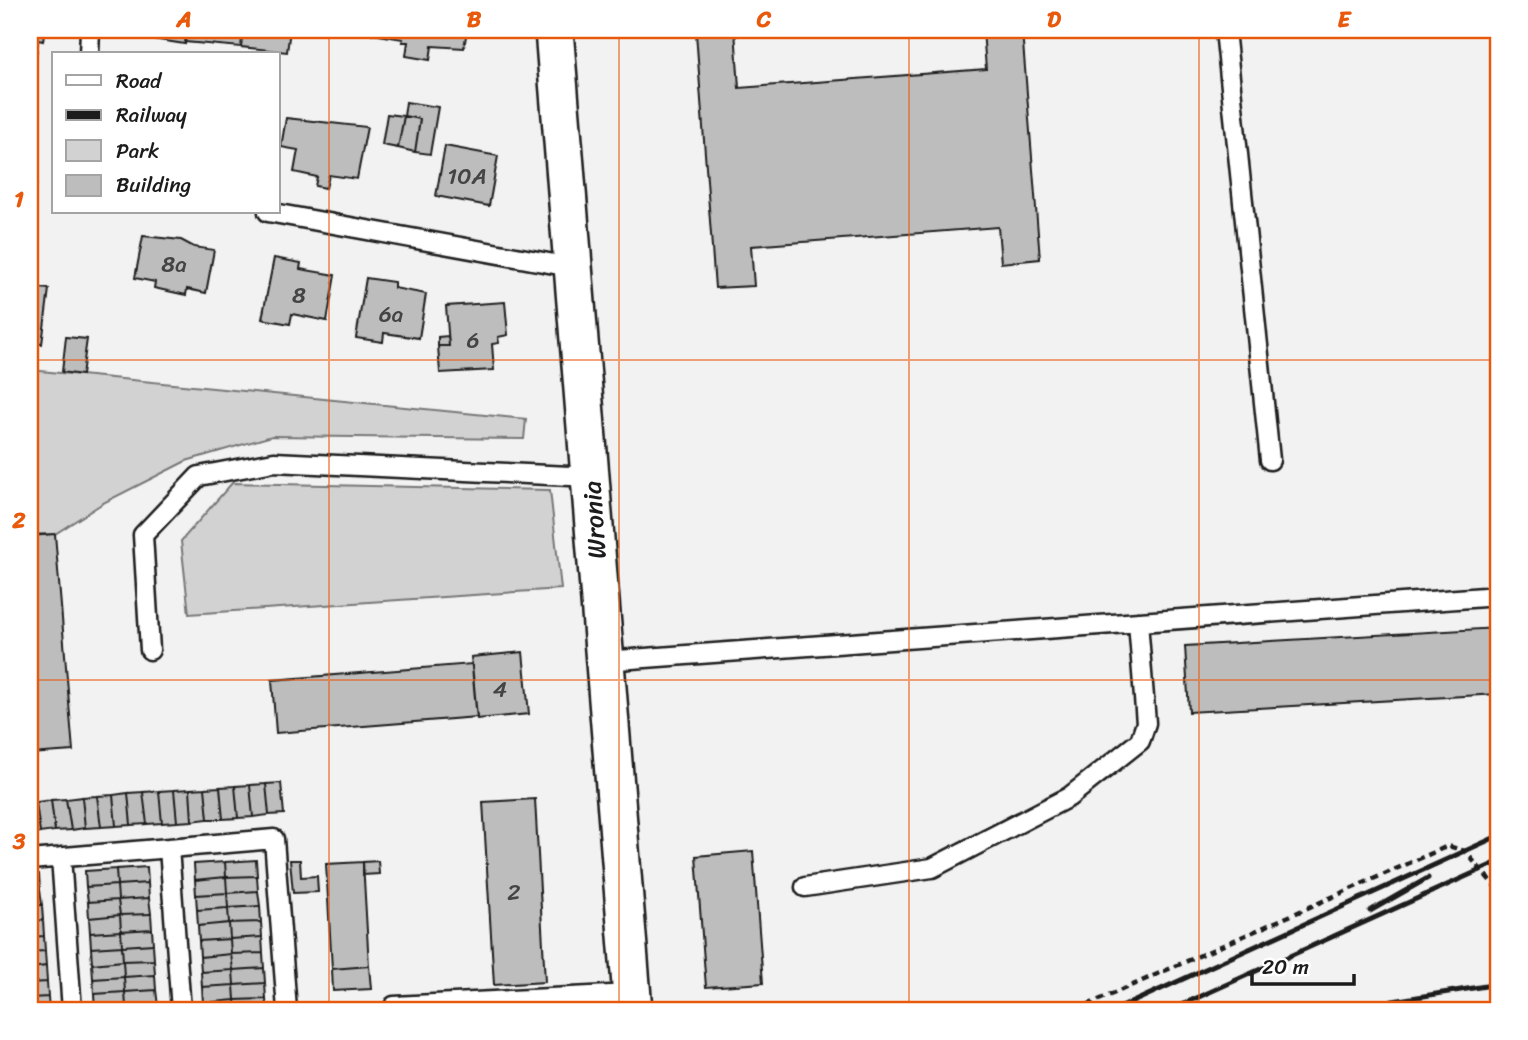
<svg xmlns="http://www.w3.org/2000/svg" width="1528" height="1040" viewBox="0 0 1528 1040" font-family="Sriracha,sans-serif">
  <rect width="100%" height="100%" fill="#f2f2f2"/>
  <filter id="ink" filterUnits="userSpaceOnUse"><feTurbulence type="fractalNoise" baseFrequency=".0143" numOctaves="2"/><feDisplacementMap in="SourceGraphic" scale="14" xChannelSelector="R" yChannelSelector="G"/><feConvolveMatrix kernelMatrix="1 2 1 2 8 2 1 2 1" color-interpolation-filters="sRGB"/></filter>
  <g filter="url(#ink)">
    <path fill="#d2d2d2" stroke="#777" stroke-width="2" d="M30,370L526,419L524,439L272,436L186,461L103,503L55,534H30Z
      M232,483L550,490L561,589L189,614L181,541Z"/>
    <path fill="#bdbdbd" stroke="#1c1c1c" stroke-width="2" d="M30,30H45L43,41L38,40L32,88Z
      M140,30H187L185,44L139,37Z
      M187,30H243L241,47L185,42Z
      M243,30H290L287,52L241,47Z
      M348,30H467L464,48L432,46L430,60L406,56L408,42H402L403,39Z
      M735,30L739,88L986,69L983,30H1022L1040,259L1001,263L998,227L751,246L754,286L715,288L696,33Z
      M406,102L438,107L430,154L415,152L420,119L404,116Z
      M387,114L404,116L398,148L382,145Z
      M404,116L420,119L415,152L398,148Z
      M286,118L367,127L357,179L329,175L326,188L315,186L317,177L294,172L298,150L281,147Z
      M445,146L498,156L489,206L436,196Z
      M30,148L36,149L33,181L37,182L30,213Z
      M143,236L181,240L194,247L214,250L206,293L187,289L186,295L154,288L155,282L135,278Z
      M274,258L301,263L300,269L335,275L327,321L292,314L290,324L262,319Z
      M366,278L394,282V288L426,294L419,338L384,333L383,342L356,338Z
      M30,287L49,289L42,344L30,343Z
      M505,302L508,335L498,337L499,343L492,344L494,370L440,373L438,346H449L446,306Z
      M448,336L449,346H438V337Z
      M66,337L87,339L82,375L62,372Z
      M55,534L73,751L30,754V536Z
      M1498,628V694L1189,712L1185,646Z
      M523,652L529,714L477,719L471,657Z
      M472,664L477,717L276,733L272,680Z
      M281,783L284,814L269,815L266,784Z
      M266,784L269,815L253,817L250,785Z
      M250,785L253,817L238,818L235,786Z
      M235,786L238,818L223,819L220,787Z
      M220,787L223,819H208L205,788Z
      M205,788L208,819L192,821L190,789Z
      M190,789L192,821L177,822L174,790Z
      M174,790L177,822L162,823L159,791Z
      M159,791L162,823L147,824L143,792Z
      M143,792L147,824L131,825L128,793Z
      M128,793L131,825L116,826L113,795Z
      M113,795L116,826L101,827L97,796Z
      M97,796L101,827L85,828L82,797Z
      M82,797L85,828L71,830L66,799Z
      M66,799L71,830L55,831L51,800Z
      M535,799L545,982L494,985L483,802Z
      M51,800L55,831L40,833L36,802Z
      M30,802H36L40,833L30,834Z
      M753,851L763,983L706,987L696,856Z
      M256,860L257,876L226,877L225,862Z
      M290,860H300L301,877L317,876L318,892L293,893Z
      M378,861L379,874L363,875V862Z
      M225,862L226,877L195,880L194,864Z
      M363,862L369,966L332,969L326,864Z
      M147,867L148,883L117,885L116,869Z
      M116,869L117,885L86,887L85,871Z
      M39,874L40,890H30V875Z
      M257,876L258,891L227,893L226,877Z
      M226,877L227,893L196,895L195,880Z
      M148,883L149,898L118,900L117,885Z
      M117,885L118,900L88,902L86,887Z
      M30,890H40L42,905L30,906Z
      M258,891L260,906L228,908L227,893Z
      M227,893L228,908L197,910L196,895Z
      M149,898L151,914L120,915L118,900Z
      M118,900L120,915L89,918L88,902Z
      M42,905L43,920L30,921V906Z
      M260,906L261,922L229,923L228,908Z
      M228,908L229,923L198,926L197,910Z
      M151,914L152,929L121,931L120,915Z
      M120,915L121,931L90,933L89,918Z
      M43,920L44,936L30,937V921Z
      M261,922L262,937L230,939L229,923Z
      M229,923L230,939L199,941L198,926Z
      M152,929L153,944L122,946L121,931Z
      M121,931L122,946L91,948L90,933Z
      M44,936L45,951L30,952V937Z
      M262,937L263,953L231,954L230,939Z
      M230,939L231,954L200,957L199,941Z
      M153,944L154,960L123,961L122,946Z
      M122,946L123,961L92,964L91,948Z
      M45,951L46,966L30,968V952Z
      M263,953L264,968L233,970L231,954Z
      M231,954L233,970L201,972L200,957Z
      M154,960L155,975L124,977L123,961Z
      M123,961L124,977L93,979L92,964Z
      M46,966L47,982L30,983V968Z
      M369,966L371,989L333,991L332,969Z
      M264,968L265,983L234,985L233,970Z
      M233,970L234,985L202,987L201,972Z
      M155,975L156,990L125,992L124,977Z
      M124,977L125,992L94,994L93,979Z
      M47,982L48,997L30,998V983Z
      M265,983L266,999L235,1000L234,985Z
      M234,985L235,1000L203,1003L202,987Z
      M156,990L158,1006L126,1007L125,992Z
      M125,992L126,1007L95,1010L94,994Z
      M48,997L49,1010H30V998Z
      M266,999L267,1010H236L235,1000Z
      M235,1000L236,1010H204L203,1003Z
      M158,1006V1010H127L126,1007Z"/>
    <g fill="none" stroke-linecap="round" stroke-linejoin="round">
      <defs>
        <path id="lane" d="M1225,30L1270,460
          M89,54L90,30
          M268,212L576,268
          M150,650L143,535L199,476L274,462L592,477
          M604,661L1498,596
          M169,848L181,1010
          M61,857L72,1010
          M30,860L274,839L287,1010
          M805,887L932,868L1069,797L1140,741L1146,723L1138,622
          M394,1006L631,994"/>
        <path id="street" d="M554,30L633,1010"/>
      </defs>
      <use href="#lane" stroke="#1c1c1c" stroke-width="23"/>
      <use href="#street" stroke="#1c1c1c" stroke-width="42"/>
      <path stroke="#1c1c1c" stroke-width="4.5" stroke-dasharray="7 5" stroke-linecap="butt" d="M1076,1010L1448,846L1465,851L1498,890"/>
      <use href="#lane" stroke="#fff" stroke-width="18"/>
      <use href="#street" stroke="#fff" stroke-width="37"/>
      <path stroke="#1c1c1c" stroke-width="5" d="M1370,911L1428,878
        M1115,1010L1498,836
        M1170,1010L1498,862
        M1337,1010L1498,984"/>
    </g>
  </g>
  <path fill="none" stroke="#e8590c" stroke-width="2" stroke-opacity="0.55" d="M329,30V1010M619,30V1010M909,30V1010M1199,30V1010M30,360H1498M30,680H1498"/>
  <g text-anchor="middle" stroke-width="5" stroke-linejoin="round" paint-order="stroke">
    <g font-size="23" fill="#444">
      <text x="467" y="184">10A</text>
      <text x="174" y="272">8a</text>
      <text x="299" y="303">8</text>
      <text x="391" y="322">6a</text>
      <text x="473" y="348">6</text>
      <text x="500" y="697">4</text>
      <text x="514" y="900">2</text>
    </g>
    <g font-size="26" fill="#1c1c1c" stroke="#fff">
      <text transform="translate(594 520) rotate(-94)" y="9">Wronia</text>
    </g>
  </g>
  <rect width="1528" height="1040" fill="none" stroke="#fff" stroke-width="77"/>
  <rect x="52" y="52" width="228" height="161" fill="#ffffff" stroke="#a4a4a4" stroke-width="2"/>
  <rect x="66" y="75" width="35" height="10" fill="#ffffff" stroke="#a4a4a4" stroke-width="2"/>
  <text x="116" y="88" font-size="21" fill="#1c1c1c">Road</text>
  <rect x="66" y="110" width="35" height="10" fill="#1c1c1c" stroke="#a4a4a4" stroke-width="2"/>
  <text x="116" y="122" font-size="21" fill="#1c1c1c">Railway</text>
  <rect x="66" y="140" width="35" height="21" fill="#d2d2d2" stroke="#a4a4a4" stroke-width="2"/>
  <text x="116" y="158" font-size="21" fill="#1c1c1c">Park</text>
  <rect x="66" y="175" width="35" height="21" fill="#bdbdbd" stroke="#a4a4a4" stroke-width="2"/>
  <text x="116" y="192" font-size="21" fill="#1c1c1c">Building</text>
  <path d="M1252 974v10h102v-10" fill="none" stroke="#1c1c1c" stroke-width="3.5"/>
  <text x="1262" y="974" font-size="21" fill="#1c1c1c" stroke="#ffffff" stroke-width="5" paint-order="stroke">20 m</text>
  <rect x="38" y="38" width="1452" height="964" fill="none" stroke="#e8590c" stroke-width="2.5"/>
  <g font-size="23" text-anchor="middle" font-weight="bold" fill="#e8590c">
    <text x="184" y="27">A</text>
    <text x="474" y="27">B</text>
    <text x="764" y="27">C</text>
    <text x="1054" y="27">D</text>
    <text x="1344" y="27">E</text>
    <text x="19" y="207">1</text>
    <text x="19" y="528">2</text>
    <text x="19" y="849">3</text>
  </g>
</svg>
